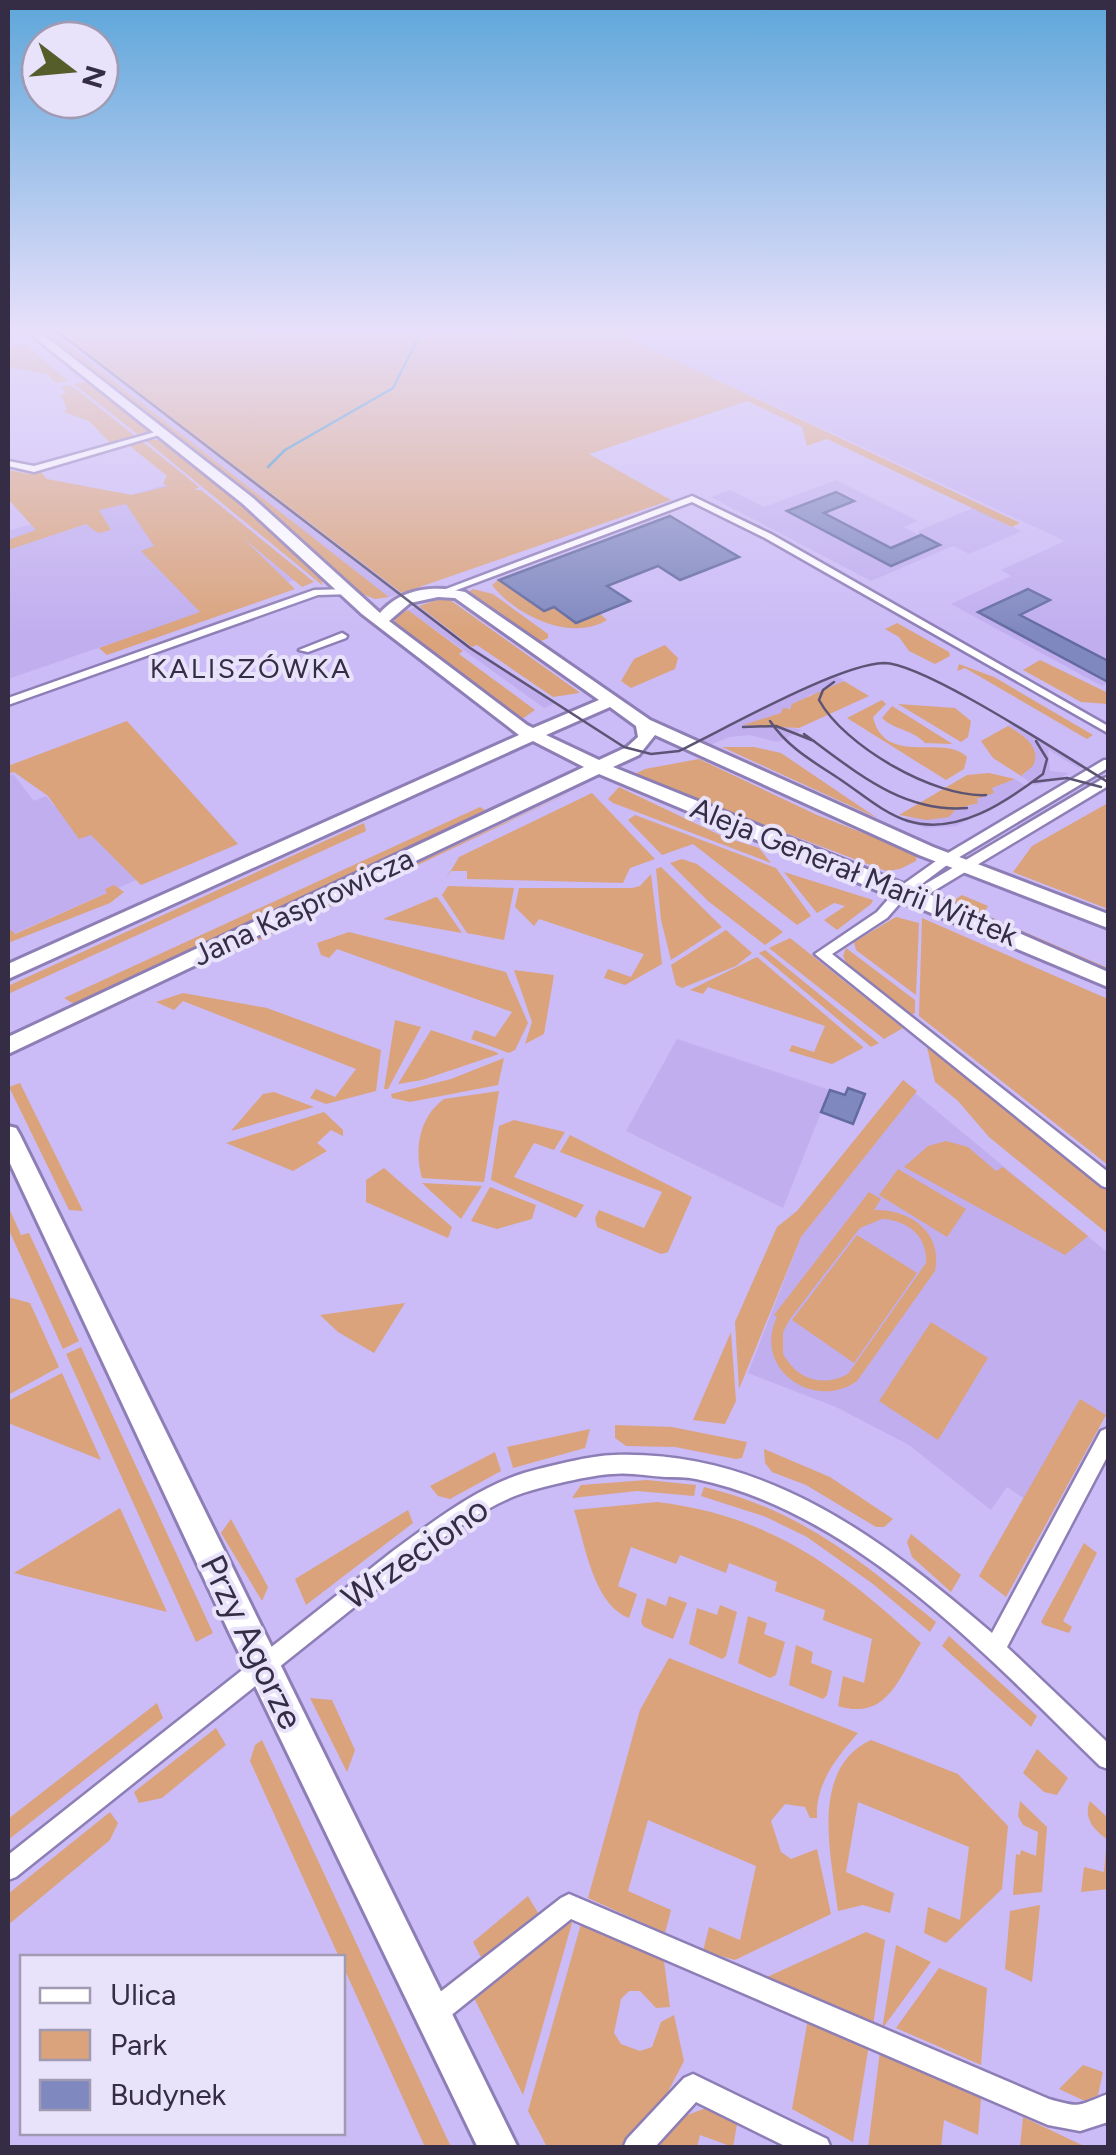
<svg xmlns="http://www.w3.org/2000/svg" width="1116" height="2155" viewBox="0 0 1116 2155" font-family="Figtree,sans-serif">
  <rect width="100%" height="100%" fill="#cbbbf6"/>
  <path fill="#c0aeef" d="M50,332H60L402,593L389,597Z
    M615,332H1108V683L1102,686L951,604L1011,576L1001,570L1065,541Z
    M836,480L918,521L904,527L919,535L918,531L973,508L1022,531L969,554L953,546L871,581L711,497L730,490L764,507Z
    M175,482L295,580L8,679V531Z
    M419,606L472,647L555,703L544,708L408,610Z
    M835,675L844,680L833,689L810,695L781,713L745,725L776,724L802,730L778,742L749,735L730,737L707,746L696,741Z
    M1012,723L1084,765L1079,768L1048,750L1050,771L1069,773L1057,780L1034,785L1021,776L1026,773L1020,733L1008,726Z
    M13,774L34,801L46,796L54,806L62,804L136,880L11,935L8,930V777Z
    M1015,779L1027,787L956,826L926,828L894,818L949,817L955,809L970,806L991,788Z
    M677,1039L830,1090L783,1208L626,1131Z
    M915,1093L1108,1253V1409L1050,1516L1007,1487L991,1510L909,1445L836,1407L748,1373L801,1237Z"/>
  <path fill="#daa37b" fill-rule="evenodd" d="M43,332H50L81,356L389,597L375,599L362,594L268,511Z
    M60,332H615L1020,523L1012,527L827,439L807,446L802,427L747,401L589,454L671,500L402,593Z
    M25,344L68,381L56,383L47,374L8,367V348Z
    M86,382L91,383L150,431L141,437L74,384Z
    M71,385L136,437L110,443L89,421L64,412L67,409L61,395L66,393L61,387Z
    M145,440H164L280,535L322,579V585Z
    M143,442L199,487L194,490H201L314,582L302,587L242,537L295,589L107,655L99,648L200,612L141,551L154,546L126,504L99,510L111,530L98,533L86,524L8,550V540L36,530L8,499V470L29,474L40,471L47,479L132,495L169,486L163,484L167,476L130,446Z
    M498,580L543,611L554,607L576,623L600,614L607,620C571,642 516,616 492,585Z
    M473,589L493,594L548,634V638L537,643L474,598L469,592Z
    M446,597L579,692V693L553,697L477,645L472,647L419,606Z
    M408,610L463,651L459,654L535,710L522,719L395,625V617Z
    M897,623L949,652L950,656L935,664L909,651L899,637L885,629Z
    M665,645L678,658L675,669L631,688L621,681L634,659Z
    M1040,660L1108,693V704L1081,702L1023,670Z
    M959,664L994,677L1093,735L1087,739L965,668L957,671Z
    M844,681L869,696L799,728L743,725L781,713L783,708L790,709L792,704Z
    M882,700L886,704L873,717C885,768 944,733 967,757L964,769L946,780L847,718Z
    M898,704L955,708L971,721L968,737L961,742Z
    M892,706L951,743L952,744L925,743C912,729 894,730 882,718Z
    M127,721L238,844L141,885L91,835L79,839L48,796L14,772L8,774V766Z
    M1008,726C1023,735 1042,747 1033,766L1021,776L993,758L981,741Z
    M722,747H754L781,753L877,818Z
    M699,759L817,815L917,854L916,861L900,869L886,871L633,775L645,769Z
    M989,773L1015,779L992,788L994,793L977,799L978,803L956,809L949,817L927,820L899,815L967,775Z
    M584,786L243,948L191,970L213,958Z
    M619,787L724,837L759,848L771,863L613,803L608,799Z
    M592,793L655,859L630,868L623,883L467,879V871H450L446,879L459,857Z
    M1108,803V909L1013,872L1032,846Z
    M480,807L485,810L77,1006L64,998Z
    M635,815L776,868L811,916L797,925L693,844L662,855L628,820Z
    M364,823L366,831L8,994V986Z
    M682,859L697,864L783,932L765,945L708,901L670,863Z
    M661,867L722,927L671,960L661,920L656,869Z
    M784,872L873,900L871,904L837,930L824,920L845,906L834,903L817,913Z
    M651,874L662,964L625,985L604,978L608,969L631,977L644,954L539,919L534,926L515,907L519,888H632L640,886Z
    M114,885L124,892L110,903L8,943V928L15,934L107,893L105,889Z
    M448,886L514,888L504,940L467,933L442,895Z
    M962,895L988,906L983,914L1108,968V972L950,903Z
    M438,898L462,933L383,919L436,897Z
    M896,917L919,923L916,995L856,950L854,942Z
    M922,918L1108,999V1165L919,1016Z
    M726,930L752,953L736,966L682,988L676,985L671,965Z
    M349,932L506,972L528,1023L515,1050L509,1053L471,1039L475,1030L495,1037L512,1012L337,949L329,958L321,955L317,943Z
    M790,938L903,1028L884,1039L769,948Z
    M846,948L915,1000V1013L911,1015L848,966L843,956Z
    M765,950L879,1043L871,1047L759,953Z
    M757,957L863,1047V1048L832,1064L789,1051L792,1045L814,1052L825,1026L708,987L703,994L690,990Z
    M514,970L554,975L544,1034L525,1044L532,1022Z
    M183,993L267,1008L381,1050L376,1091L326,1104L310,1098L316,1089L335,1097L356,1069L183,1001L174,1010L156,1002Z
    M395,1020L421,1027L388,1089H384Z
    M431,1030L496,1052L499,1054L422,1080L398,1084Z
    M927,1047L1108,1191V1234L989,1137L958,1101L935,1082Z
    M504,1058L498,1085L410,1102L392,1098L391,1094L451,1079Z
    M903,1080L917,1091L801,1237L739,1389L735,1322L777,1227L797,1211Z
    M20,1083L83,1211L69,1210L9,1087Z
    M499,1091L484,1182L422,1178C414,1150 419,1117 444,1099Z
    M274,1092L314,1107L231,1131L263,1094Z
    M324,1112L343,1130V1136L331,1130L317,1143L327,1151L293,1171L226,1143Z
    M514,1120L565,1132L554,1150L534,1143L514,1177L584,1205L576,1218L491,1180L499,1126Z
    M570,1135L692,1197L668,1252L661,1254L597,1227L595,1218L599,1210L644,1228L662,1192L560,1152Z
    M946,1141L968,1147L996,1171L1003,1167L1088,1236L1065,1255L904,1167L928,1146Z
    M384,1168L452,1227L448,1238L366,1202V1180Z
    M898,1169L966,1209L947,1237L879,1195Z
    M422,1183L482,1186L461,1219Z
    M490,1187L536,1205L532,1219L497,1229L471,1221Z
    M869,1192L881,1199L874,1210C910,1209 943,1232 935,1271L857,1381C813,1412 752,1368 777,1317L774,1315ZM882,1219C907,1220 928,1236 926,1263L848,1374C822,1388 797,1379 783,1354V1332L790,1319L860,1228Z
    M8,1206L21,1235L29,1233L79,1341L63,1349L8,1228Z
    M857,1235L917,1273L854,1363L792,1320Z
    M8,1297L30,1303L59,1367L8,1395Z
    M405,1303L374,1353L338,1332L320,1315Z
    M931,1322L988,1358L938,1440L879,1401Z
    M731,1332L736,1401L725,1424L693,1420Z
    M81,1347L213,1633L196,1642L66,1354Z
    M62,1373L101,1460L8,1423V1401Z
    M1080,1399L1106,1415L1006,1597L979,1576Z
    M615,1425L672,1427L747,1442L742,1458L736,1459L675,1447L626,1446L615,1438Z
    M590,1429L585,1448L513,1468L507,1447Z
    M764,1449L830,1477L893,1519L884,1527H876L806,1485L772,1472L765,1463Z
    M495,1452L501,1471L450,1499L438,1496L430,1486Z
    M647,1480L696,1485L694,1496L637,1491L572,1498L581,1485Z
    M704,1487C803,1511 859,1560 936,1622L930,1632L873,1584L807,1537L766,1517L701,1496Z
    M657,1502C772,1516 839,1568 921,1643C898,1679 887,1721 838,1706L843,1676L864,1683L872,1639L823,1620L825,1610L775,1591L777,1582L729,1563L726,1573L680,1555L676,1564L631,1547L618,1586L637,1594L629,1618C593,1605 585,1543 574,1510Z
    M120,1508L167,1612L14,1573Z
    M408,1510L413,1523L306,1605L295,1579Z
    M231,1519L268,1587L262,1601L221,1533Z
    M911,1534L961,1575L951,1592L912,1557L907,1542Z
    M1084,1543L1097,1553L1063,1621L1072,1627L1069,1633L1044,1625L1041,1622Z
    M669,1596L687,1603L673,1639L644,1627L641,1622L647,1598L666,1606Z
    M720,1605L737,1612L726,1656L722,1659L689,1644L697,1608L717,1615Z
    M748,1616L767,1623L764,1634L785,1642L776,1675L770,1678L738,1663Z
    M949,1636L1037,1716L1031,1727L942,1646Z
    M796,1645L813,1652L811,1663L832,1671L827,1695L823,1699L789,1685Z
    M669,1658L858,1733C837,1757 815,1784 817,1818H810L805,1807L785,1804L771,1821L781,1852L791,1859L817,1849L831,1914L735,1960L703,1951L709,1927L740,1940L756,1866L648,1820L628,1891L671,1910L665,1933L588,1898L640,1710Z
    M310,1698L332,1700L355,1750L347,1772Z
    M157,1703L163,1718L8,1840V1819Z
    M216,1728L226,1745L162,1798L139,1803L134,1792Z
    M262,1740L451,2147H425L343,1966L342,1958L339,1957L250,1761L255,1745Z
    M871,1740L958,1774L1008,1826L1002,1889L946,1943L924,1933L928,1907L960,1920L969,1847L858,1802L846,1872L894,1893L890,1913L863,1905L838,1911C832,1859 808,1769 871,1740Z
    M1037,1749L1068,1778L1057,1795L1044,1792L1023,1773Z
    M1020,1801L1047,1827L1042,1892L1013,1895L1016,1854L1020,1855L1021,1850L1036,1856L1038,1832L1023,1825L1018,1816Z
    M1090,1801L1108,1818V1889L1081,1892L1084,1867L1104,1872L1107,1839C1093,1830 1083,1817 1090,1801Z
    M110,1812L118,1823L110,1840L8,1925V1894Z
    M528,1896L538,1913L483,1961L473,1942Z
    M1040,1905L1032,1982L1005,1969L1010,1911Z
    M567,1920L572,1923L523,2095L472,1994Z
    M581,1924L664,1961L670,2007L656,2008L640,1991H629L621,1999L614,2033L621,2044L640,2051L652,2047L661,2022L674,2015L684,2061L659,2109L624,2147H547L528,2111Z
    M866,1932L885,1940L873,2026L767,1977Z
    M896,1945L931,1962L882,2029Z
    M939,1968L987,1988L981,2065L896,2028Z
    M808,2019L869,2045L853,2142L792,2109Z
    M880,2051L981,2098L978,2135L944,2120L941,2147L868,2148Z
    M1083,2065L1103,2072L1098,2095L1085,2101L1059,2089Z
    M706,2108L737,2124L733,2147L700,2135L697,2147H656L685,2116Z
    M1023,2117L1086,2147H1020Z"/>
  <g fill="none" stroke-linecap="round" stroke-linejoin="round">
    <path stroke="#2d90c5" stroke-width="2.5" d="M268,467L285,450L393,388L421,332"/>
  </g>
  <path fill="#7f88bf" stroke="#626a9f" stroke-width="2.5" d="M836,492L854,501L824,513L891,548L921,535L940,545L891,566L787,511Z
    M670,516L739,557L680,580L658,566L607,586L630,601L576,623L554,607L544,611L499,580Z
    M1028,589L1050,600L1020,615L1108,661V682L978,612Z
    M848,1088L865,1094L853,1124L821,1112L830,1090L845,1095Z"/>
  <g fill="none" stroke-linecap="round" stroke-linejoin="round">
    <defs>
      <path id="street" d="M159,431L166,433L34,472L8,466V461L34,466Z
        M692,496L771,534L1108,726V733L765,538L692,502L446,594L438,592Z
        M349,589L352,590V594L318,595L8,705V698L314,590Z
        M342,633L347,636L346,638L308,652L299,650Z
        M1104,760H1108V768L951,862L907,895L1104,778L1108,777V786L912,904L907,905L901,902L887,918L832,954L1108,1172V1188L1102,1186L815,954L877,912L898,888L943,856Z
        M1108,1428V1455L1007,1647L1108,1743V1769L1100,1766C988,1657 854,1511 696,1479C686,1477 675,1477 666,1477C648,1476 630,1472 612,1474C591,1475 544,1486 523,1493C481,1507 443,1539 407,1565L16,1877L8,1880V1855L393,1551C433,1522 476,1488 524,1473C545,1467 593,1455 614,1455C767,1450 882,1539 992,1633L1101,1431Z
        M569,1894L1049,2099C1083,2109 1078,2105 1108,2094V2122L1080,2131L1048,2125L571,1919L444,2021L435,2024L426,2021L423,2012L426,2003L561,1898Z
        M693,2074L827,2139L831,2148H789L696,2102L654,2148H623L627,2139L684,2078Z"/>
      <path id="secondary" d="M28,332H40L253,498L380,613C402,588 434,585 465,592L650,720L933,847L1108,914V928L919,855L655,735L639,755L613,767L941,899L1108,972V987L599,774L8,1054V1037L584,767L533,741L8,979V964L519,735L362,614L243,504ZM438,597L455,598L599,700L533,728L527,725L389,621L410,603ZM610,707L636,726L638,737L627,747L599,760L546,735Z
        M8,1126L16,1128L20,1135L518,2148H478L230,1634L8,1159Z"/>
    </defs>
    <use href="#street" stroke="#8e7eb6" stroke-width="5"/>
    <use href="#secondary" stroke="#8e7eb6" stroke-width="6"/>
    <use href="#street" fill="#fff" fill-rule="evenodd"/>
    <use href="#secondary" fill="#fff" fill-rule="evenodd"/>
    <path stroke="#5d5475" stroke-width="2.5" d="M58,332L470,648L624,747L651,754L679,751C725,729 839,664 884,663C924,663 1066,757 1108,782
      M834,682L823,690L819,700C844,746 935,798 986,795
      M770,721C788,748 814,762 841,780C862,794 883,813 908,821C957,836 1006,802 1043,774L1047,759L1036,741
      M743,727L776,726L814,741
      M804,734C854,770 901,813 967,808
      M1032,782L1067,778L1101,787"/>
  </g>
  <linearGradient id="sky" x2="0" y2="1"><stop stop-color="#5da6da"/><stop offset="0.52" stop-color="#e8e0fb"/><stop offset="1" stop-color="#e8e0fb" stop-opacity="0"/></linearGradient>
  <rect width="1116" height="634" fill="url(#sky)"/>
  <g text-anchor="middle" stroke-width="8" stroke-linejoin="round" paint-order="stroke">
    <g font-size="28" letter-spacing="2.5" fill="#342d45" stroke="#e8e2fa">
      <text x="251" y="678">KALISZÓWKA</text>
    </g>
    <g font-size="30" fill="#342d45" stroke="#e8e2fa">
      <text transform="translate(854 872) rotate(22)" y="10">Aleja Generał Marii Wittek</text>
      <text transform="translate(303 907) rotate(-25)" y="10">Jana Kasprowicza</text>
    </g>
    <g font-size="35" fill="#342d45" stroke="#e8e2fa">
      <text transform="translate(415 1553) rotate(-35)" y="12">Wrzeciono</text>
      <text transform="translate(252 1642) rotate(64)" y="12">Przy Agorze</text>
    </g>
  </g>
  <rect width="1116" height="2155" fill="none" stroke="#342d45" stroke-width="20"/>
  <rect x="20" y="1955" width="325" height="180" fill="#e8e2fa" stroke="#a09ab2" stroke-width="2.5"/>
  <rect x="40" y="1988" width="50" height="15" fill="#ffffff" stroke="#a09ab2" stroke-width="2.5"/>
  <text x="110" y="2005" font-size="30" fill="#342d45">Ulica</text>
  <rect x="40" y="2030" width="50" height="30" fill="#daa37b" stroke="#a09ab2" stroke-width="2.5"/>
  <text x="110" y="2055" font-size="30" fill="#342d45">Park</text>
  <rect x="40" y="2080" width="50" height="30" fill="#7f88bf" stroke="#a09ab2" stroke-width="2.5"/>
  <text x="110" y="2105" font-size="30" fill="#342d45">Budynek</text>
  <g transform="translate(70 70) rotate(106)"><circle r="48" fill="#e8e2fa" stroke="#a09ab2" stroke-width="2.5"/>
  <path d="M0-8L18 38L0 25L-18 38Z" fill="#555d2b"/>
  <text y="-15" font-size="28" font-weight="bold" text-anchor="middle" fill="#342d45">N</text>
  </g>
</svg>
